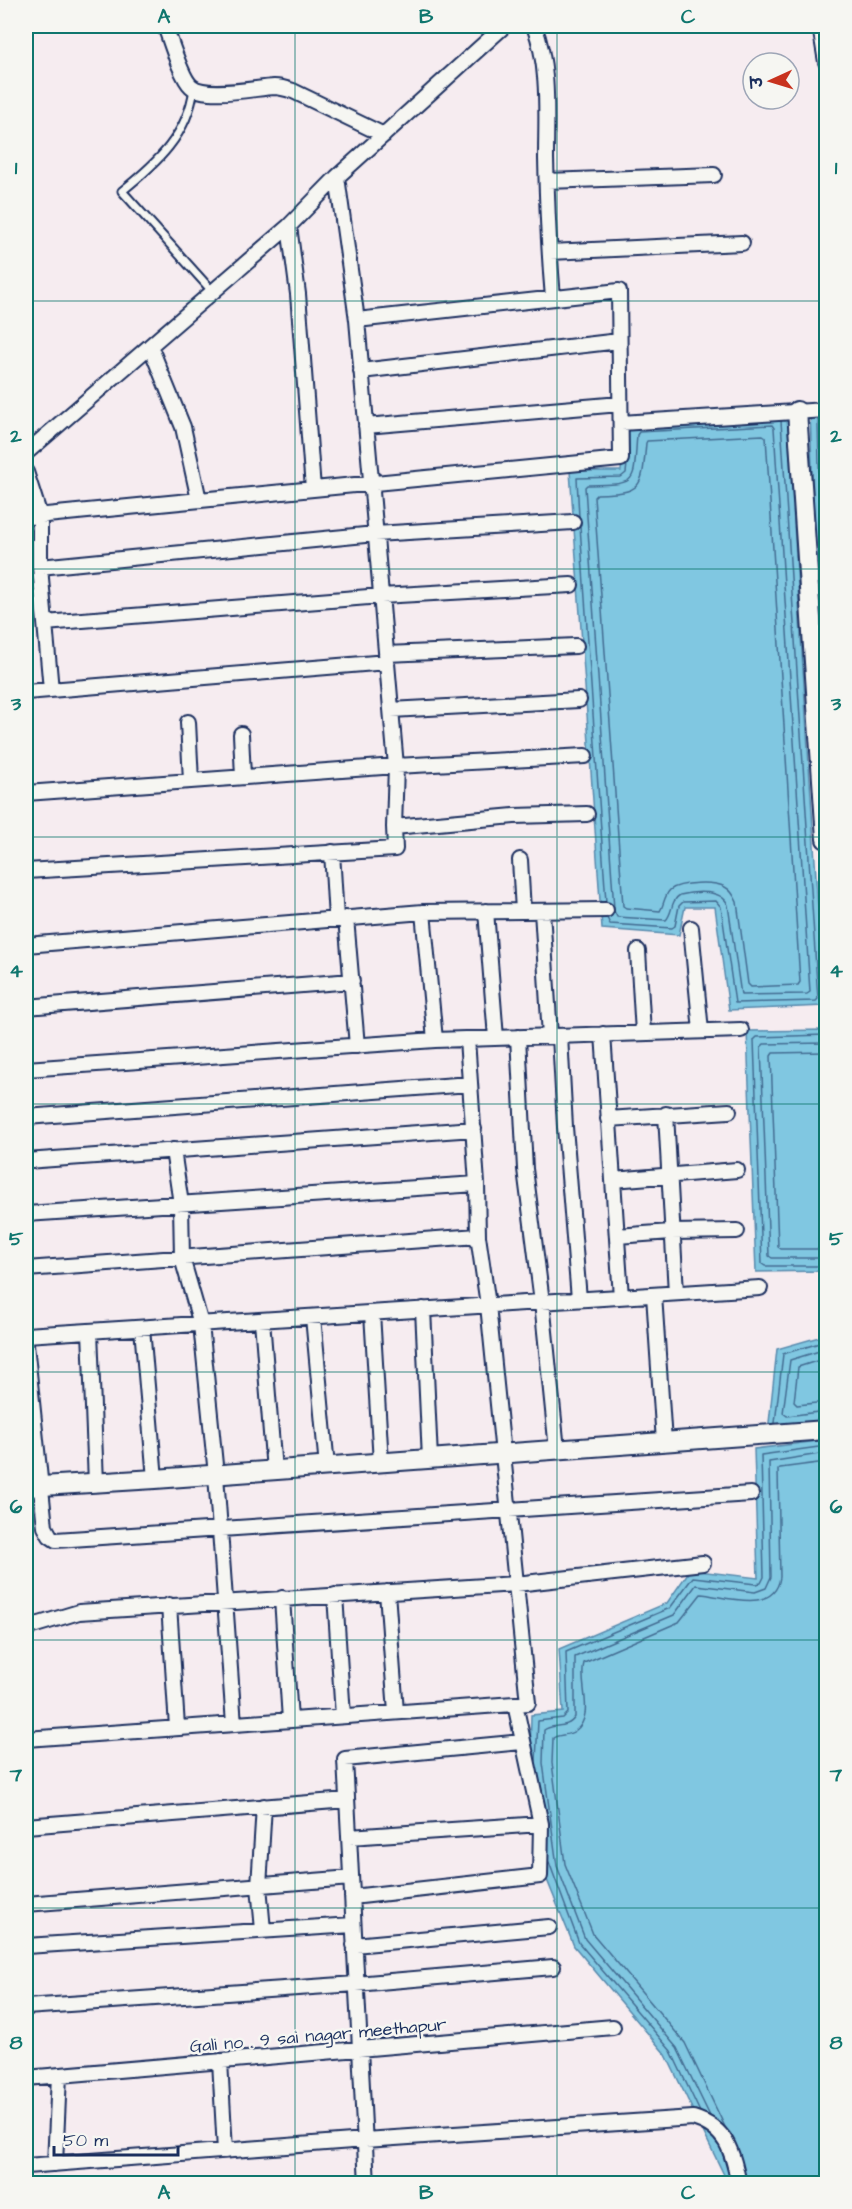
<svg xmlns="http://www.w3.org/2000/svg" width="852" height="2209" viewBox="0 0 852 2209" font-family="'Architects Daughter','Playpen Sans Deva',sans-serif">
  <rect width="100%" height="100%" fill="#f6ecf0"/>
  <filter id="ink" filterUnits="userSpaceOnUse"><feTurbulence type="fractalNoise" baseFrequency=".0167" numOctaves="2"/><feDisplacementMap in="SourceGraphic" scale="12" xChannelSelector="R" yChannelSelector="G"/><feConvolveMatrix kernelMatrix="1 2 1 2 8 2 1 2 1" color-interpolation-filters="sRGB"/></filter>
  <g filter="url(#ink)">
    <path fill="#80c7e1" stroke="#588aad" stroke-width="1.5" d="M787,411L824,1006L729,1010L715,907H685L679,935L602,929L570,471H621L625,419Z
      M810,412H826V724L815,553Z
      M826,1030V1271L756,1272L747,1031Z
      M826,1335V1424L768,1432L777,1349Z
      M826,1440V2183H728L666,2055L574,1946L543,1870L530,1763L531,1715L563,1712L559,1649L667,1603L690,1570L758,1578L754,1449Z"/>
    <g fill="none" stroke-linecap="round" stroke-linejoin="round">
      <path stroke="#436c92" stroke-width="1.5" d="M818,419L821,552L826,637
        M826,426L824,429L826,499
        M763,435L766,437L800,982L798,985L751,987L748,984L737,902C734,895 731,890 725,887C714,881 680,882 670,890C664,896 664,905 660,911L626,908L623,906L594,497L597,494C644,493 642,487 646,443L647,441Z
        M579,517L577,478L621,477L626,473L627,464
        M580,526L606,902
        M614,909L585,487L587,485C640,484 633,485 637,435L639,432L772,425L774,428L810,992L807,994L741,995L728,905C722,889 695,891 680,895C670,901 673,913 666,920L617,917L614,911
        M607,918L610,924L672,928L675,926L679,906L683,902L716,901L721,907L735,1003L816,1001L818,999L781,421
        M826,1035L757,1037L754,1040L762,1264L765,1266H826
        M826,1043L764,1044L761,1047L769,1256L772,1258H826
        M826,1052L773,1053L771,1056L778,1247L781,1249H826
        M826,1349L790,1360L783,1413L787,1416L826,1411
        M826,1358L798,1367L794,1402L797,1405L826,1402
        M775,1423L783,1354L826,1341
        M536,1761L538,1721L563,1718L568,1713L566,1652L670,1608L693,1577L756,1584L761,1583L764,1577L761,1455L826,1446
        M549,1862L579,1943L671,2051L700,2112
        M710,2116L677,2048L585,1939L557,1866L543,1763L544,1730C554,1723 567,1730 575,1717V1657L674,1615L696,1585L755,1592L766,1588L771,1577L769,1462L826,1453
        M726,2129L685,2043L593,1934L565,1864L552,1763L553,1738C559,1734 568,1736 575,1731C596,1716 578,1683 584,1663L679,1622L701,1594C725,1596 775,1615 780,1577L778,1470L780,1468L826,1462"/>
      <defs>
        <path id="service" d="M194,88C188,135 157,163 122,191L213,292"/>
        <path id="minor" d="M165,26C170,39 181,77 191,86C205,99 255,88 274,87C280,87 287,89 293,91L384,135
          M534,26C550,66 546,116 546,159C547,205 549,252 553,298
          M820,26L826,62
          M337,177L357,320L396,766L394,827
          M547,181L714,175
          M289,226L298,294L313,489
          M550,252L742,243
          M150,346L183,427L199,500
          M361,371L619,341
          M621,423L826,410
          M366,426L620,404
          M26,453L289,226L337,177L504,26
          M26,472L40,516V567L51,690
          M26,517L621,459L619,291L357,320
          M40,567L375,534L573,522
          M45,623L381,596L571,585
          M386,654L576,646
          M26,692L387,662
          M391,710L579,700
          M188,722L191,781
          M241,734L243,777
          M26,793L396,766L585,756
          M332,852L336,919
          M520,860L523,911
          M26,871L395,849L394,827L514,816L587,814
          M486,911L496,1038
          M542,911L550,1036
          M423,912L435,1040
          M346,918L357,1046
          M691,928L701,1031
          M26,945L423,912L606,910
          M638,951L643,1033
          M26,1007L352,981
          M603,1034L621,1297
          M560,1036L565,1127L579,1299
          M518,1037L525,1169L542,1302L557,1450
          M26,1069L435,1040L741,1030
          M666,1114L676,1293
          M26,1117L470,1084
          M608,1119L729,1111
          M173,1150L181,1204L182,1258L201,1324L216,1475L234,1724
          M26,1161L474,1129
          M613,1180L737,1170
          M26,1214L477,1184
          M617,1236L671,1232L737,1231
          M26,1269L478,1236
          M654,1295L664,1442
          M423,1309L430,1459
          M372,1313L381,1463
          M313,1317L327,1467
          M262,1320L274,1471
          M142,1328L155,1479
          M90,1331L96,1483
          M26,1335L760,1288
          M26,1344L45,1527L50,1536L56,1540L751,1494
          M387,1592L396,1712
          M335,1595L343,1716
          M282,1598L290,1720
          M169,1605L177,1727
          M26,1628L79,1612L516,1584L703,1563
          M26,1739L528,1703L488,1305L478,1236L477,1184L467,1039
          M26,1826L347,1800
          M349,1837L541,1824
          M352,1897L540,1876L541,1824L515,1704
          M26,1904L351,1878
          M263,1930L259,1886L264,1806
          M354,1945L549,1927
          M26,1946L353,1925
          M26,2007L356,1984L553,1967
          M220,2061L225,2151
          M26,2078L613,2027
          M55,2164L59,2075
          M26,2166L365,2140L693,2118C727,2128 732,2151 739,2184
          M367,2184L345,1759L522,1742"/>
        <path id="tertiary" d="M797,411L826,839
          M26,1487L155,1479L826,1430"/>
      </defs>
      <use href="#service" stroke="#1b2f5e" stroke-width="11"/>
      <use href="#minor" stroke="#1b2f5e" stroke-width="18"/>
      <use href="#tertiary" stroke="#1b2f5e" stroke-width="22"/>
      <use href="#service" stroke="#f6f6f2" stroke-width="7"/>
      <use href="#minor" stroke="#f6f6f2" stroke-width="14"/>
      <use href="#tertiary" stroke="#f6f6f2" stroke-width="18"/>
    </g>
  </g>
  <path fill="none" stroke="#0f766e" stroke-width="1.5" stroke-opacity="0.55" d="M295,26V2184M557,26V2184M26,301H826M26,569H826M26,837H826M26,1104H826M26,1372H826M26,1640H826M26,1908H826"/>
  <g text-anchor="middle" stroke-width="5" stroke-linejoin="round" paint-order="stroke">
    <g font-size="18" fill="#1b2f5e" stroke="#f6f6f2">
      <text transform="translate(318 2035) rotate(-5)" y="6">Gali no . 9 sai nagar meethapur</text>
    </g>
  </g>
  <rect width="852" height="2209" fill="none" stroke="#f6f6f2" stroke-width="66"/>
  <g transform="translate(771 81) rotate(266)"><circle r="28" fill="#f6f6f2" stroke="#9ea6b7" stroke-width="1.5"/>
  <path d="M0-4.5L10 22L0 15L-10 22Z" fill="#c8321e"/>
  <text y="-9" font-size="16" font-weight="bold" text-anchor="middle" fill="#1b2f5e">उ</text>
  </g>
  <path d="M54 2146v9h124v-9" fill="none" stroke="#1b2f5e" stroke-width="3"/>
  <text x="63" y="2146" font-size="18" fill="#1b2f5e" stroke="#f6f6f2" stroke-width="4.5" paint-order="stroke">50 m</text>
  <rect x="33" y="33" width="786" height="2143" fill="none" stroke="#0f766e" stroke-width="2"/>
  <g font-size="20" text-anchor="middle" font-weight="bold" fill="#0f766e">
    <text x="164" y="23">A</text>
    <text x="426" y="23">B</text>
    <text x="688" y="23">C</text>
    <text x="16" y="174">1</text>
    <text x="836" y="174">1</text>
    <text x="16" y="442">2</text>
    <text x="836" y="442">2</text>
    <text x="16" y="710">3</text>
    <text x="836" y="710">3</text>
    <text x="16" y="977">4</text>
    <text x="836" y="977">4</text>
    <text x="16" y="1245">5</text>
    <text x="836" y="1245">5</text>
    <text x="16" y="1513">6</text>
    <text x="836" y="1513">6</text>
    <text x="16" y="1781">7</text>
    <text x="836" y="1781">7</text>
    <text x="16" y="2049">8</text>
    <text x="836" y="2049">8</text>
    <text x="164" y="2199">A</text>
    <text x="426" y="2199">B</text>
    <text x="688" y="2199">C</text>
  </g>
</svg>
